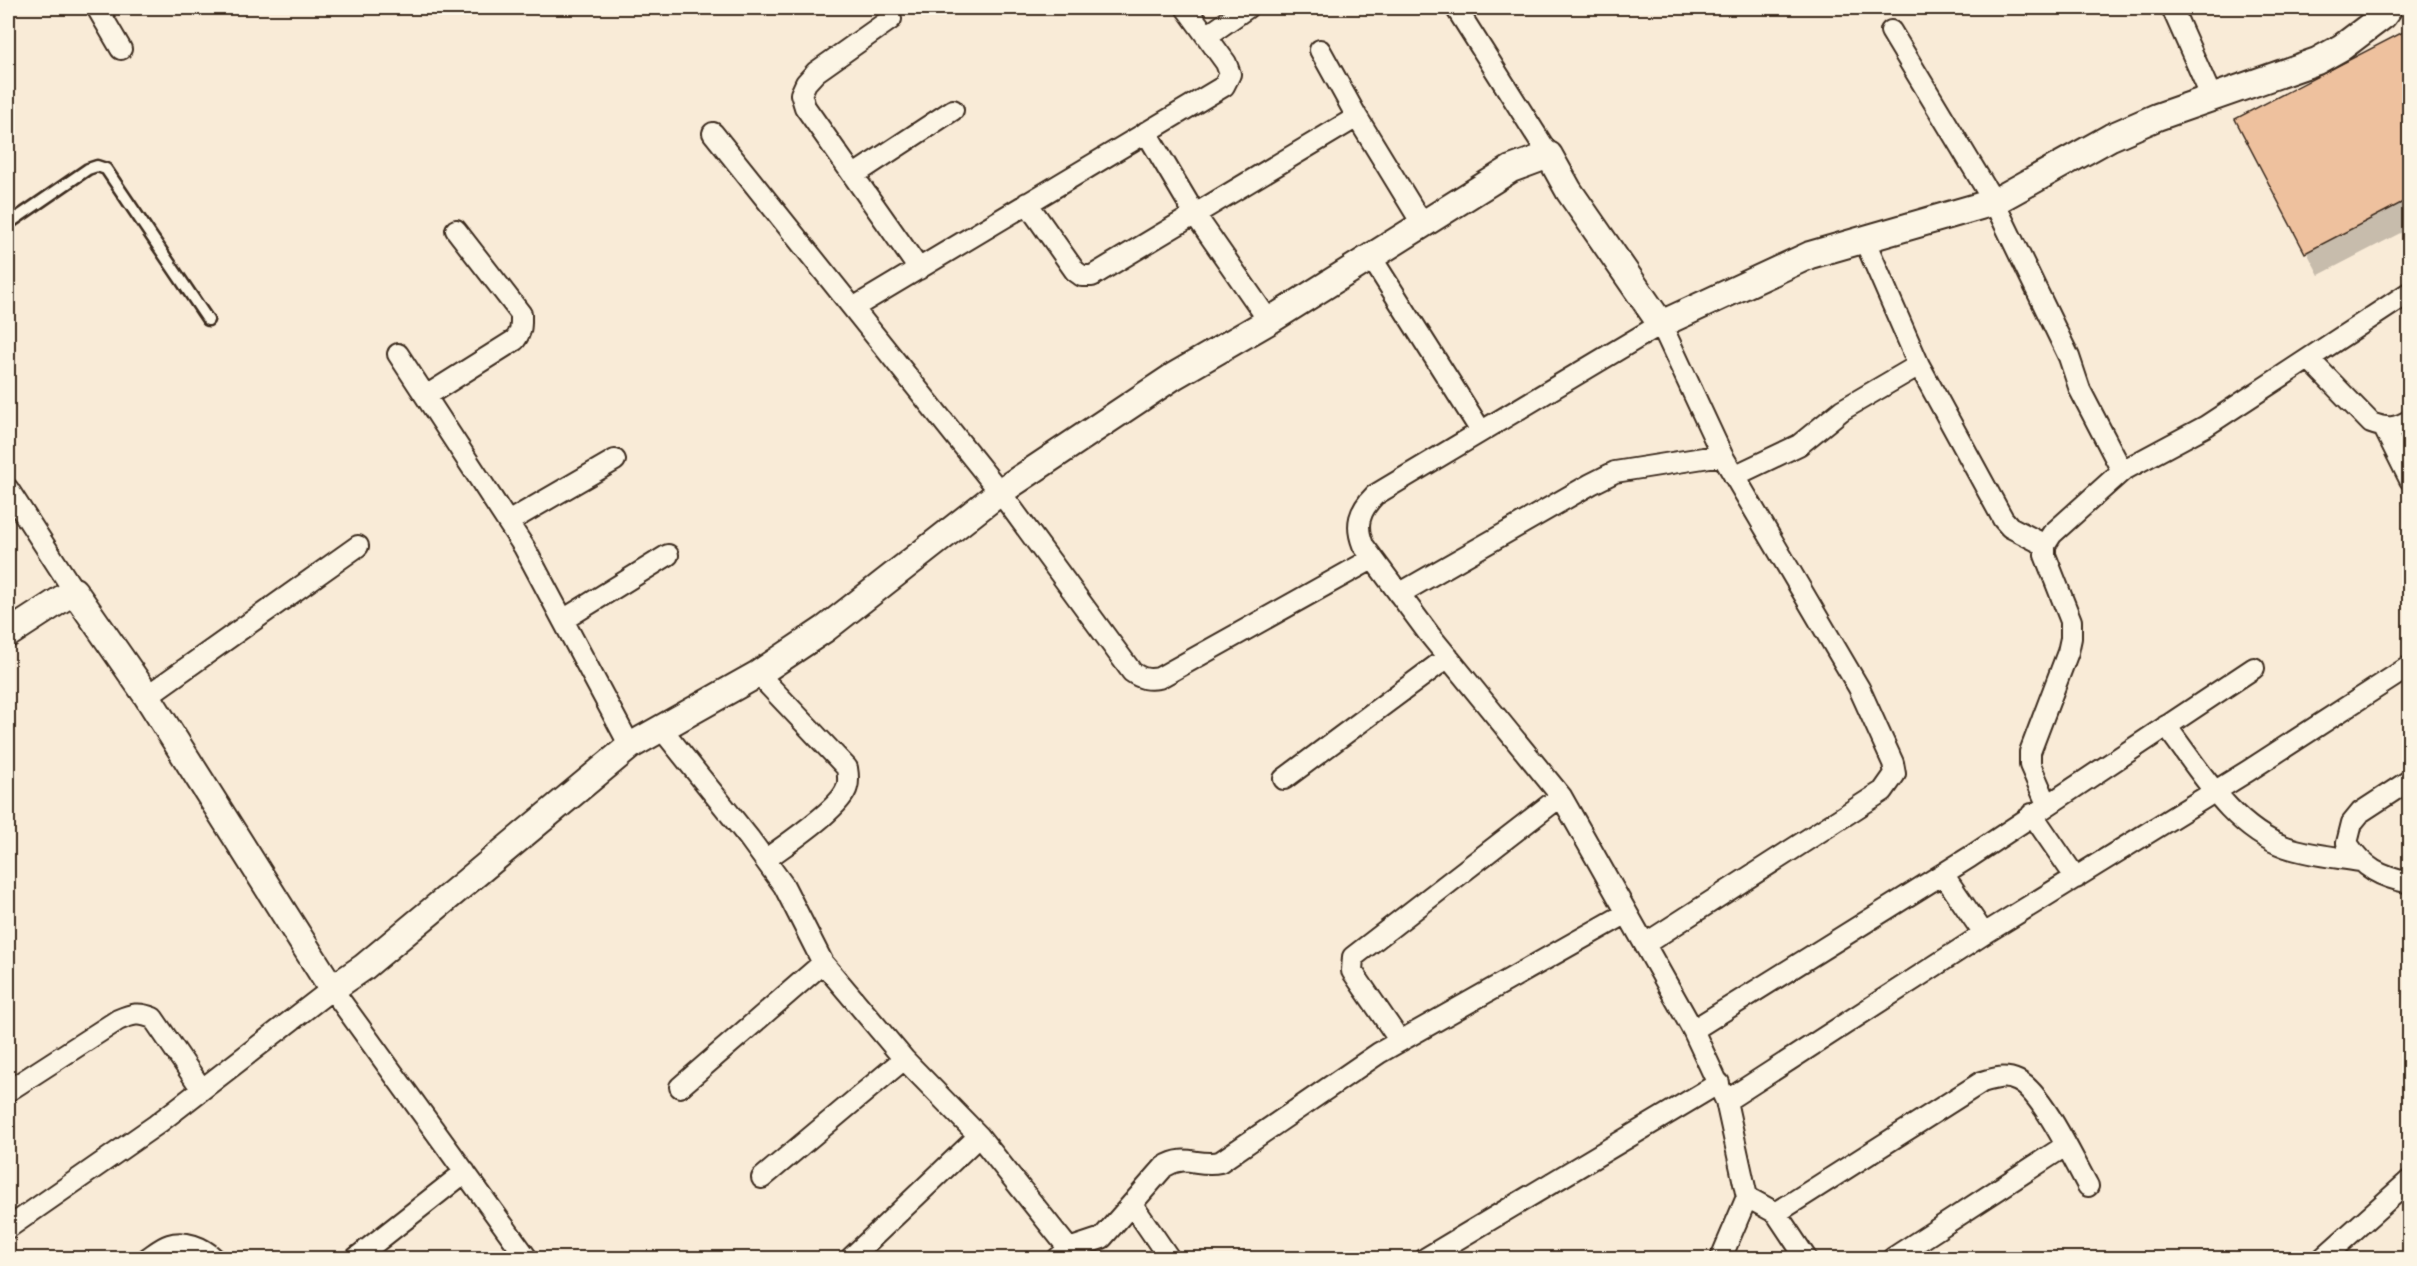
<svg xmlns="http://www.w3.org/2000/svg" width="2417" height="1266" viewBox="0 0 2417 1266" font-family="'Playpen Sans',sans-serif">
  <rect width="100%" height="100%" fill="#f9ebd7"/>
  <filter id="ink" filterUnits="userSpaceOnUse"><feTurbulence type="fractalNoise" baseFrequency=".0167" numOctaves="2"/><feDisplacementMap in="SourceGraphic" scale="12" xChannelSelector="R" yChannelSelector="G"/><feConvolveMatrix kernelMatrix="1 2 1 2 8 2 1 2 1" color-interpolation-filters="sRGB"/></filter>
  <g filter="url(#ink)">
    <path fill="#0003" d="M2410,31V228L2319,275L2237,120Z"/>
    <path fill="#eec19e" stroke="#3b2a1e" stroke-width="1.5" d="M2409,29V199L2305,253L2235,119Z"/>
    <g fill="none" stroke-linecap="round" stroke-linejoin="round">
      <defs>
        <path id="service" d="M8,224L88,169L97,166L106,169L208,320"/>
        <path id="minor" d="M97,8L121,49
          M1456,8L1549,155
          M2172,8L2212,98
          M891,19L816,72L806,83L801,94L805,107L919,269
          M1891,31L1994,202L2069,357L2080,390L2122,471
          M1207,36L1247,8
          M1320,50L1357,117L1423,225
          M1146,132L1196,216L1269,321
          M713,133L1000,492L1132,672C1142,679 1148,680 1159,678L1372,559
          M854,175L953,110
          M1027,203L1075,271L1082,276H1092L1357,117
          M1864,239L1919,365L2003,519L2010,527L2045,545
          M1371,257L1481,431
          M853,308L1224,86L1230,74L1226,63L1186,8
          M398,354L524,547L630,746
          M2309,359L2371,423C2387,429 2395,429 2410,420
          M426,396L515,340C522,331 521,324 521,314L456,230
          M2384,428L2410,480
          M1734,476L1799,445L1842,410L1919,365
          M8,489L74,591
          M508,522L615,460
          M1399,594L1591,484L1615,472L1722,455
          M563,620L668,555
          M758,674L847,768C848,774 849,781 847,787C842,808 783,846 765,860
          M147,696L358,546
          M2166,726C2199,769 2232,828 2286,847C2309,855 2335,857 2359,861
          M661,728L749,838L784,886L823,963L904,1059L979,1136L1069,1249L1058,1258
          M1284,779L1448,657
          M2410,780L2361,812L2352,823L2347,843C2364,869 2381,877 2410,883
          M2047,804L2030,765V752L2068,652L2071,638V621L2045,555V545L2052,534L2122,471L2206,426L2410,292
          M2032,814L2076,878
          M1943,874L1984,934
          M1645,944L1883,791L1895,774L1893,763L1859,688L1722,455L1661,324L1375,495C1359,511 1355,525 1363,545L1429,634L1561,796L1693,1030L1726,1101L1747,1197L1721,1258
          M1693,1030L1970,857L2254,668
          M1400,1041L1352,971L1353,957L1561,796
          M680,1087L823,963
          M8,1091L118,1020C132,1014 139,1012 153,1018L201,1088
          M1726,1101L1984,934L2248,771L2410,666
          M762,1178L904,1059
          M1747,1197L1776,1213L1982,1082C1995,1078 2005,1075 2018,1081C2042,1092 2074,1161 2088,1186
          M1132,1204L1169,1258
          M1776,1213L1806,1258
          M8,1228L156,1125L332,989L527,1258
          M1069,1249L1102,1238L1164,1167C1186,1153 1197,1167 1220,1162L1379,1053L1627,913
          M148,1258C154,1254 162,1247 169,1245C185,1240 202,1247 214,1258
          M356,1258L465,1172
          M851,1258L979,1136
          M1426,1258L1719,1083
          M1893,1258L2065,1146
          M2323,1258L2410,1180"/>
        <path id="tertiary" d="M8,634L74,591L147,696L332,989L364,967L630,746L758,674L825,629L1000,492L1174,376L1269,321L1511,169L1549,155L1569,191L1661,324L1810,255L1994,202L2111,137L2157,117L2317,61L2342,47L2383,16L2389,8"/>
      </defs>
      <use href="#service" stroke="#3b2a1e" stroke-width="15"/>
      <use href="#minor" stroke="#3b2a1e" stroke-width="24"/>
      <use href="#tertiary" stroke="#3b2a1e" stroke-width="30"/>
      <use href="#service" stroke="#fcf5e5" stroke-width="10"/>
      <use href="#minor" stroke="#fcf5e5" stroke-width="20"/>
      <use href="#tertiary" stroke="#fcf5e5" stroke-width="26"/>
    </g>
  </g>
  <rect width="2417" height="1266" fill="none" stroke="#fcf5e5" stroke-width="30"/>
  <rect x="15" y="15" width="2387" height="1236" fill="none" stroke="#3b2a1e" stroke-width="2" filter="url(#ink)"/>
</svg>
